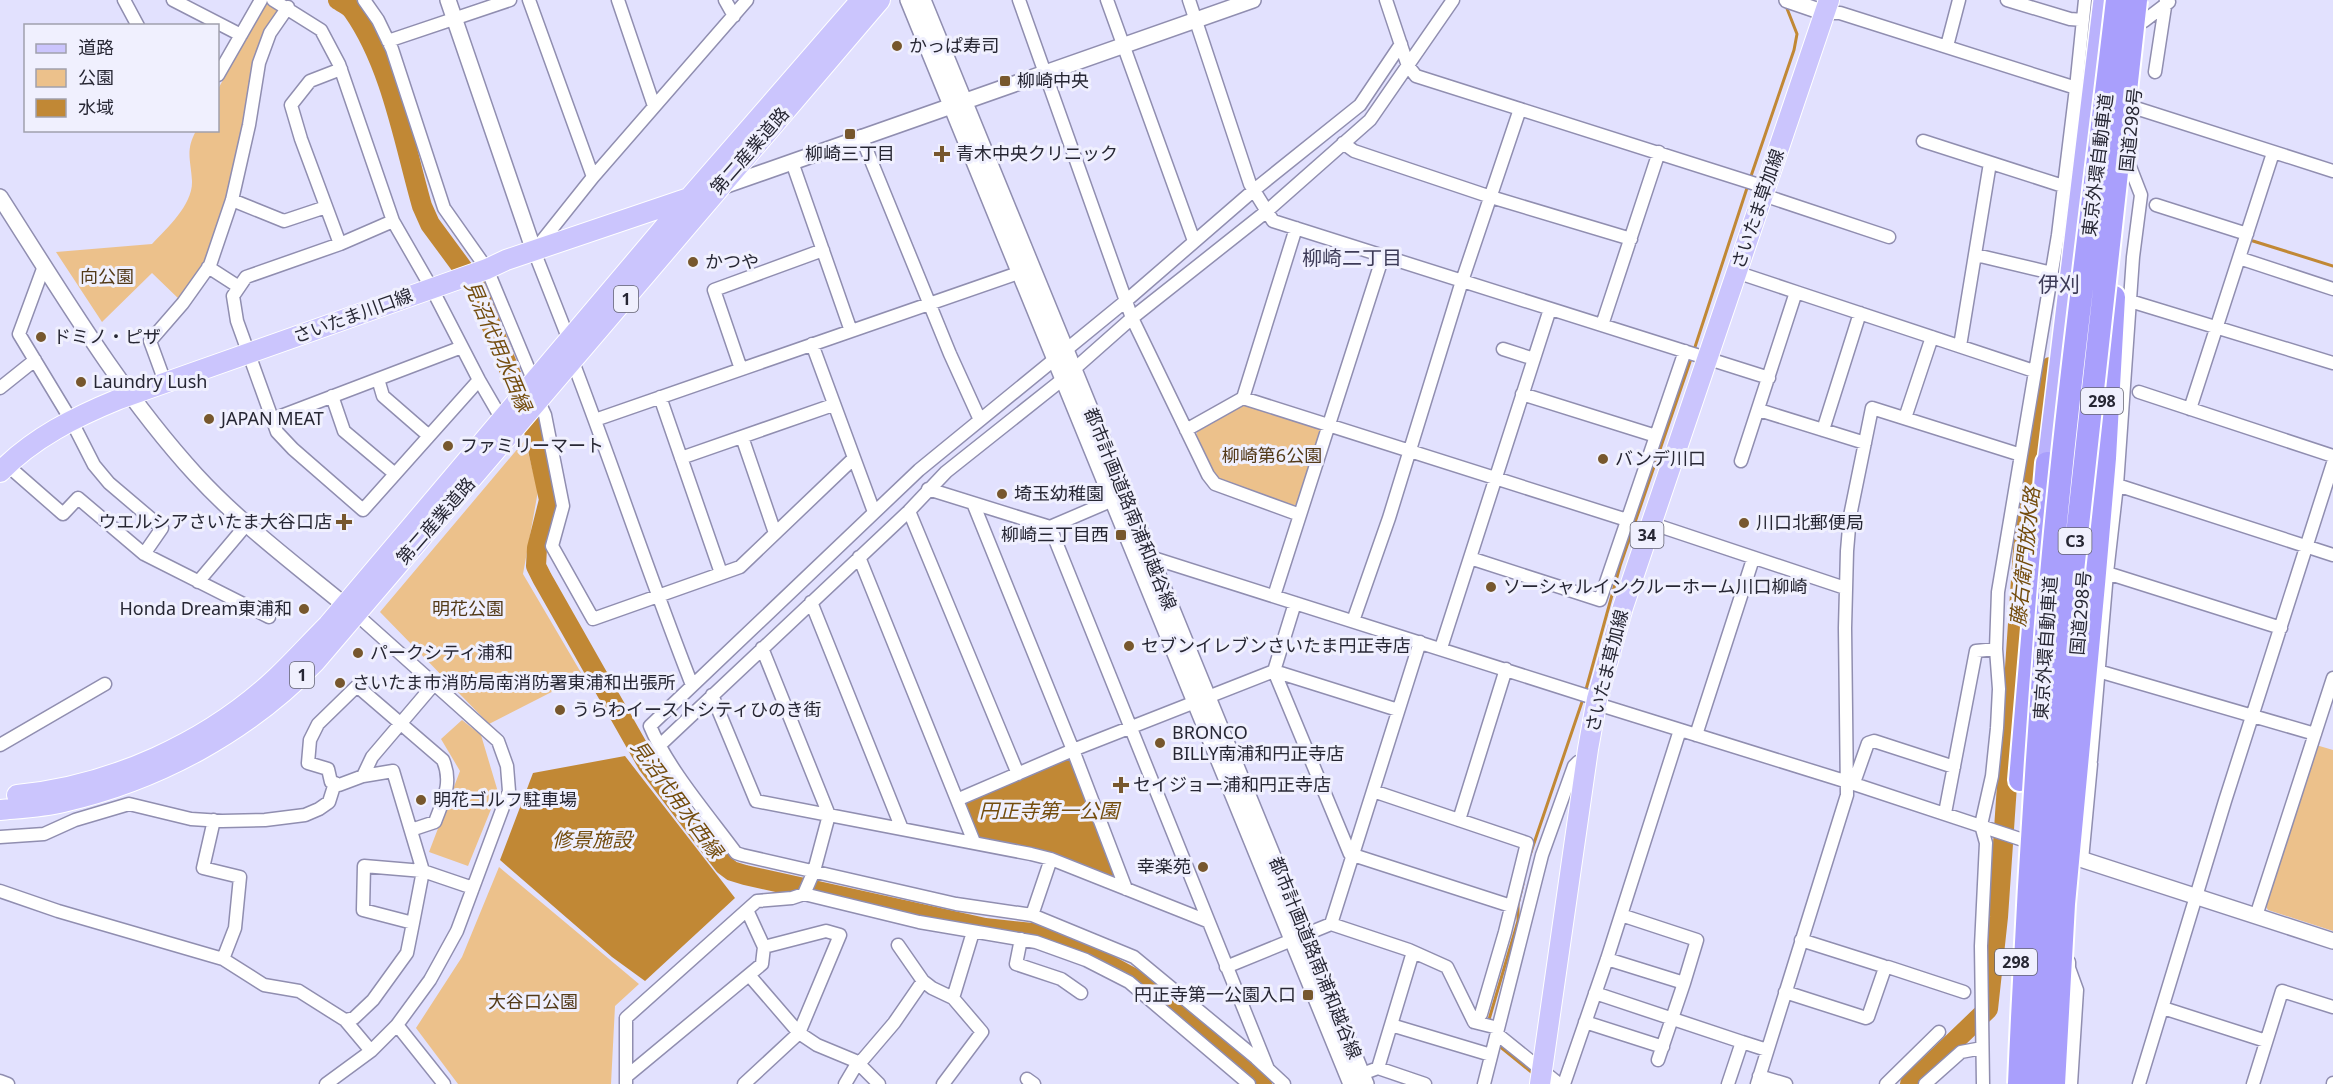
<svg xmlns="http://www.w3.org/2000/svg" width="2333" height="1084" viewBox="0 0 2333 1084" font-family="'Noto Sans','Noto Sans JP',sans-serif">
  <rect width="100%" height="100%" fill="#e2e1fe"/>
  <path fill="#ecc18b" d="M269,4L278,9L279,14L247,115L228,197L213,248L181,301L152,273L102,322L56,252L152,244C167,228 193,205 192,181C191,160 185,151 196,131L218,130V89L265,5Z
    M1243,404L1320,429L1322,433L1299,503L1293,506L1217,480L1196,436L1197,432Z
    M525,440L538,491L523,574L583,676L489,724L380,612Z
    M462,720L481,735L498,792L468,866L429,852L460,771L441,739Z
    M2316,745L2333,750V931L2268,910L2264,903Z
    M499,867L639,984L615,1006L611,1084H458L416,1028L462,957Z"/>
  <path fill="#c18835" d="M625,756L735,898L645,981L612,957L500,860L533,773Z
    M1067,760L1073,762L1119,877L1116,880L983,840L978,837L966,806L967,802Z"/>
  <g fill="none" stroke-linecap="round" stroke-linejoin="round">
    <path stroke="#c18835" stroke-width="3" d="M1750,179L1794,50L1797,34L1786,6
      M2253,241L2333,266
      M1694,350L1748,185
      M1585,693L1620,566L1692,356
      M1530,855L1583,699
      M1488,1023L1518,921V904L1523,884
      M1498,1045L1535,1075"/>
    <path stroke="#c18835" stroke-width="20" d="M338,0C343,3 350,6 353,11C391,65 404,143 422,206L430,224L475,285L534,431L549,500L537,548L536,566L542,578L648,765L724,865L732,871L745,875L985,928L1032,933L1091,955L1135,979L1262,1084
      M1910,1084L1988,1009L1998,917L2024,536L2050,367"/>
    <defs>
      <path id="minor" d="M124,0L138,26
        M173,0L241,35
        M273,0L321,30L339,64L393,221L431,287L479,380L497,411L505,417
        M364,0L378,20L392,49L444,208L487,269L534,382
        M529,0L593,177
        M618,0L654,106
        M725,0L734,16
        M1019,0L1132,318L1208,475L1215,484L1300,515
        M1107,0L1194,241
        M1189,0L1250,184L1273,221L1769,378
        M1386,0L1408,66L1416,76L1765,187
        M2007,0L2070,19L2083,20
        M1825,13H1840L2076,88L2058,235L1998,592L1996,649L1999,689L1997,728L1992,776L1981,825L1986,843L1981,946L1983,1084
        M2144,21L2169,2
        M388,41L510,0
        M1947,46L1959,0
        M2155,72L2166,0
        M218,75L261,0
        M2083,91L2076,88L2085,0
        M2120,103L2333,171
        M861,136L950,354L980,420
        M1923,141L2063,186
        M1343,143L1354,151L1491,197L1631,239
        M792,162L851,331
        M1763,195L1889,237
        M232,200L284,221L326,207
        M2156,205L2247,234
        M393,221L340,244L246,277L233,296L237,321L277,432L293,449L363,510L479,380
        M340,244L301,139L291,105L310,81L341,69
        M1976,255L2052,273
        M2239,258L2333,289
        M44,266L19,334L71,420L94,465L109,483L162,528L144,554
        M208,267L239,287
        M1736,272L1796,292
        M2130,301L2333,363
        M1602,325L1659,152
        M569,340L534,251L593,177L747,0
        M812,344L874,512
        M1960,346L1990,163
        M1503,349L1534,359
        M573,362C614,469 650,578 692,685
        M741,369L714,290L823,250
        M378,379L383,396L429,436
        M165,382L150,341L183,303L210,265L232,200L249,125L259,63L270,33L288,7
        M0,388L35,360
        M2139,392L2333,456
        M1522,394L1656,436
        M332,396L344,431L395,474
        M660,397L721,573
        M1243,398L1296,228
        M539,402L545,415L563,506L552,546L593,619L740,567L854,458
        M2190,409L2273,153
        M1759,410L1865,443
        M1905,418L1932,337
        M273,419L462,347
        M595,420L1021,272
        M1186,430L1243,398L1627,520
        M1823,430L1860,313
        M742,437L775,533
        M681,458L833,405
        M1741,461L1796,292L2034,371
        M7,465L63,514L78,498L144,554L269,617
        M2117,485L2333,555
        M928,489L1050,527L1113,500
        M973,503L1073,750L1126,889
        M909,511L1018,774
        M1650,523L1845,588
        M1050,527L1268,1069
        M859,557L974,842
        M1150,557L1597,699
        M1470,558L1600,600L1685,351
        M2107,573L2281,628
        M198,582L247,524
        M1274,596L1383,256
        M811,602L902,829
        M1353,621L1389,518L1462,281L1520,109
        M1441,648L1550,309
        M1274,671L1350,854L1511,906
        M1274,671L1398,710
        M2098,671L2315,734
        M712,695L756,801L1031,854L1051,859L1207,921
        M1597,704L1851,783L2026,841
        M1696,735L1753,559
        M0,745L105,684
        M659,746L909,511L946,472L1063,379L1132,318L1267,211L1370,120L1453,0
        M363,776L372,757L435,683
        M2081,777L2091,760L2107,573L2117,485L2133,257L2141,195L2127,159
        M1851,783L1856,777L1868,743L1874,741L1954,767
        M1373,791L1527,843L1505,932L1481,1014L1474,1022
        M959,799L1073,750L1274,671L1295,603
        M1945,813L1976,651L1996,649
        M214,820L203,868L240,877L235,928L223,959
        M1459,820L1506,669
        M0,837L44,834L75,820L129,804L191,819L222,821L265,820L305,815L319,809L329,802L335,783
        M1051,859L1032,915L956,904L742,855L736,853C708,815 668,769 650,726L919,470L1127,300L1254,190L1360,105L1401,44
        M2082,860L2091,764
        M0,891L58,911L223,959L264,985L299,991L345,1020L371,1051
        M804,894L919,922L1036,942L1086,960L1129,982L1249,1084
        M1032,915L1134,957L1256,1058L1284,1084
        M2256,916L2333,678
        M413,923L363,910L364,866L423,871L473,888
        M1331,924L1409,950L1447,967L1474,1022L1498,1028
        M1021,939L1016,964L1061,979L1081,993
        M898,945L923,981L932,988L953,998L982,1032L943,1084
        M1607,959L1684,983L1697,940L1621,915
        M2069,962V968L2077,990L2071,1084
        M1226,967L1331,924L1420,642
        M1885,968L1888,967L1964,992
        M749,975L799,1033L817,1045L858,1062
        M1785,992L1866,1018L1868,1017L1885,968L1883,966L1801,940
        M1595,993L1742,1042L1728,1084
        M953,998L973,932
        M2163,1008L2266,1041
        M345,1020L354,1018L373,1000L407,953L413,923L423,871L393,771L363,776L339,785L331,782L328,769L308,763L310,740L318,724L357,686L443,760C453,783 443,800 435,822L411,830
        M1585,1022L1663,1047
        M397,1025L444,1084
        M1391,1025L1491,1055
        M1497,1034L1559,1084
        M1742,1042L1767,1050
        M1658,1060L1684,983
        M859,1064L879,1084
        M1378,1068L1425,1084
        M1362,1074L1378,1068L1413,952
        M627,1076L762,964L764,947L747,910
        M1759,1076L1786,1084
        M1027,1079L1034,1084
        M0,1081L8,1084
        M326,1084L371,1051L397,1025L430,980L457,931L509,791L507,766L498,741L356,614
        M626,1084V1018L757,901L792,898L804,894L814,871L829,815L762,648
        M744,1084L799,1033L840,935L826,931L764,947
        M845,1084L858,1062L859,1064L894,1023L923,981
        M1484,1084L1542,855L1574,766L1578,762L1586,761
        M1564,1084L1607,959L1680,730
        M1757,1084L1847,795L1845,628L1847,551L1850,516L1872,408L2021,455
        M1886,1084L1939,1032
        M1925,1084L1961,1052L1982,1048
        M2139,1084L2225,801L2333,463
        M2253,1084L2282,991L2333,1007
        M2333,1084V1083"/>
      <path id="tertiary" d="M448,0L534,251
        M908,0L1351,1084
        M923,0L1366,1084
        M1787,0L1825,13
        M721,187L1253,0
        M0,197C61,292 120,392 196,475C243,526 300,568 353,612
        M2062,853L2333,941"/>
      <path id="primary" d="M0,472C33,438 75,417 119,399L487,269L506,260L689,198
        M17,795C111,786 207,743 276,678C294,661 310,643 328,625L689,198L861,0
        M0,810C21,808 43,807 63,802C159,780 247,732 315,662L880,0
        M1540,1084L1588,749L1597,699L1623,607L1829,0"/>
      <path id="trunk" d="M2046,479L2104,0"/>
      <path id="motorway" d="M2094,584L2105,458L2114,297
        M2020,780L2047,463"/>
    </defs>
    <use href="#minor" stroke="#908eb0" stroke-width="15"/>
    <use href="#tertiary" stroke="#908eb0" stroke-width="18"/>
    <use href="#primary" stroke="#fff" stroke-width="22"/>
    <use href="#trunk" stroke="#fff" stroke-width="24"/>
    <use href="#motorway" stroke="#fff" stroke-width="26"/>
    <use href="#minor" stroke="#fff" stroke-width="12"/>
    <use href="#tertiary" stroke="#fff" stroke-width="15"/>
    <use href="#primary" stroke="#cbc5fd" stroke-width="20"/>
    <use href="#trunk" stroke="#bab2fc" stroke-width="21"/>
    <use href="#motorway" stroke="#a99ffc" stroke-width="22"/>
    <defs>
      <path id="motorway-bridge" d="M2019,1084C2026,922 2036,760 2049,598C2066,398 2094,199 2117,0
        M2038,1084L2055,782L2070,598L2136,0
        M2054,1084L2064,904L2094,584"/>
    </defs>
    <use href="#motorway-bridge" stroke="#fff" stroke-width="26" stroke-linecap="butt"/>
    <use href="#motorway-bridge" stroke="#a99ffc" stroke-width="22"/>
  </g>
  <g fill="#77572d" stroke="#f0f0fe" stroke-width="2">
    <circle cx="897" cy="46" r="6"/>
    <rect x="999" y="75" width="12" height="12" rx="3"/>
    <rect x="844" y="128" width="12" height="12" rx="3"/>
    <path d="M939 145h6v6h6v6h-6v6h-6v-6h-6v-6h6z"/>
    <circle cx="693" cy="262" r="6"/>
    <circle cx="41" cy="337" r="6"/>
    <circle cx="81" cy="382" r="6"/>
    <circle cx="209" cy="419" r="6"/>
    <circle cx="448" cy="446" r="6"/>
    <circle cx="1603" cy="459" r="6"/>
    <circle cx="1002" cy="494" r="6"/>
    <path d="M341 513h6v6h6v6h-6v6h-6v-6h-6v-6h6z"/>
    <circle cx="1744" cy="523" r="6"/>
    <rect x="1115" y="529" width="12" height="12" rx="3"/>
    <circle cx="1491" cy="587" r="6"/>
    <circle cx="304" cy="609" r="6"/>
    <circle cx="1129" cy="646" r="6"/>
    <circle cx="358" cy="653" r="6"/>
    <circle cx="340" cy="683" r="6"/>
    <circle cx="560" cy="710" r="6"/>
    <circle cx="1160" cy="743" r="6"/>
    <path d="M1118 776h6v6h6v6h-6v6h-6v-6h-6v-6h6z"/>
    <circle cx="421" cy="800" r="6"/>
    <circle cx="1203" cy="867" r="6"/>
    <rect x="1302" y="989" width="12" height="12" rx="3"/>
  </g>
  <g text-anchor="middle" stroke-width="6" stroke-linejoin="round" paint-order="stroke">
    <g fill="#f0f0fe" stroke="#636371" stroke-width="1.5">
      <rect x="614" y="286" width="24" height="26" rx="4.5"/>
      <rect x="2081" y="388" width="42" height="26" rx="4.5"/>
      <rect x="1630.5" y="522" width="33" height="26" rx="4.5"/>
      <rect x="2058.5" y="528" width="33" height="26" rx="4.5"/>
      <rect x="290" y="662" width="24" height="26" rx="4.5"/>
      <rect x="1995" y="949" width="42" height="26" rx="4.5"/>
    </g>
    <g font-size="16" font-weight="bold" fill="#272734">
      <text x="626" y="305">1</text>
      <text x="2102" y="407">298</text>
      <text x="1647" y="541">34</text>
      <text x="2075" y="547">C3</text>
      <text x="302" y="681">1</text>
      <text x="2016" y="968">298</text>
    </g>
    <g font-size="18" fill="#272734" stroke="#f0f0fe" text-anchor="start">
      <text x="909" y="52">かっぱ寿司</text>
      <text x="1017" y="87">柳崎中央</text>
      <text x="850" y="160" text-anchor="middle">柳崎三丁目</text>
      <text x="956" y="160">青木中央クリニック</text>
      <text x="705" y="268">かつや</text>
      <text x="53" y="343">ドミノ・ピザ</text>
      <text x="93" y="388">Laundry Lush</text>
      <text x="221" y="425">JAPAN MEAT</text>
      <text x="460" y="452">ファミリーマート</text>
      <text x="1615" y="465">バンデ川口</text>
      <text x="1014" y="500">埼玉幼稚園</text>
      <text x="332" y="528" text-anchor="end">ウエルシアさいたま大谷口店</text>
      <text x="1756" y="529">川口北郵便局</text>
      <text x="1109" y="541" text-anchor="end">柳崎三丁目西</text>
      <text x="1503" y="593">ソーシャルインクルーホーム川口柳崎</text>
      <text x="292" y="615" text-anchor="end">Honda Dream東浦和</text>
      <text x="1141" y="652">セブンイレブンさいたま円正寺店</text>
      <text x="370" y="659">パークシティ浦和</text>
      <text x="352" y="689">さいたま市消防局南消防署東浦和出張所</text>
      <text x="572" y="716">うらわイーストシティひのき街</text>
      <text x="1172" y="739">BRONCO<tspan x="1172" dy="21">BILLY南浦和円正寺店</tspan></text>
      <text x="1133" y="791">セイジョー浦和円正寺店</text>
      <text x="433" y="806">明花ゴルフ駐車場</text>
      <text x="1191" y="873" text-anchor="end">幸楽苑</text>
      <text x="1296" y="1001" text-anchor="end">円正寺第一公園入口</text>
    </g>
    <g font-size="18" fill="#272734" stroke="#f0f0fe">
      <text transform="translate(2131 130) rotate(-84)" y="6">国道298号</text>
      <text transform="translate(750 151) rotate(-49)" y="6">第二産業道路</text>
      <text transform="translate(2098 165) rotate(-83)" y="6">東京外環自動車道</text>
      <text transform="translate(1758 209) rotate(-71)" y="6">さいたま草加線</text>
      <text transform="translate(353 316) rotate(-20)" y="6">さいたま川口線</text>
      <text transform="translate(1130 509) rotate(68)" y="6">都市計画道路南浦和越谷線</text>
      <text transform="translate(436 521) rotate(-49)" y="6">第二産業道路</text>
      <text transform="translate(2081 613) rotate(-85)" y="6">国道298号</text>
      <text transform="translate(2046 648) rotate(-86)" y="6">東京外環自動車道</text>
      <text transform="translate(1607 671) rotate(-76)" y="6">さいたま草加線</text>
      <text transform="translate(1315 958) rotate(68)" y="6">都市計画道路南浦和越谷線</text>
    </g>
    <g font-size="18" fill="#533a18" stroke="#f0f0fe">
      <text x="107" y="283">向公園</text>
      <text x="1272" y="462">柳崎第6公園</text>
      <text x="468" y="615">明花公園</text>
      <text x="533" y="1008">大谷口公園</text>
    </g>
    <g font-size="20" fill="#3d3b57" stroke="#f0f0fe">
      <text x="1352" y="265">柳崎二丁目</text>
    </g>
    <g font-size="20" font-style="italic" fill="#734c0d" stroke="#f0f0fe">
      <text transform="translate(498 346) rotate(67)" y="7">見沼代用水西縁</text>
      <text transform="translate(2025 557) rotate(-84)" y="7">藤右衛門放水路</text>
      <text transform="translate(677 799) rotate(54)" y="7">見沼代用水西縁</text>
      <text x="1049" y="818">円正寺第一公園</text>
      <text x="592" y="847">修景施設</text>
    </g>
    <g font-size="21" fill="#3d3b57" stroke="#f0f0fe">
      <text x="2059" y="292">伊刈</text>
    </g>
  </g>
  <rect x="24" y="24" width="195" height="108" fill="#f0f0fe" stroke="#a0a0ad" stroke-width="1.5"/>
  <rect x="36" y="44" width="30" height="9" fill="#cbc5fd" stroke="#a0a0ad" stroke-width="1.5"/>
  <text x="78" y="54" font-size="18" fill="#272734">道路</text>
  <rect x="36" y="69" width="30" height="18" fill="#ecc18b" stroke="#a0a0ad" stroke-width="1.5"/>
  <text x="78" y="84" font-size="18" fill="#272734">公園</text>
  <rect x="36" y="99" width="30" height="18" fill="#c18835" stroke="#a0a0ad" stroke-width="1.5"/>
  <text x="78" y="114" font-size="18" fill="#272734">水域</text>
</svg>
